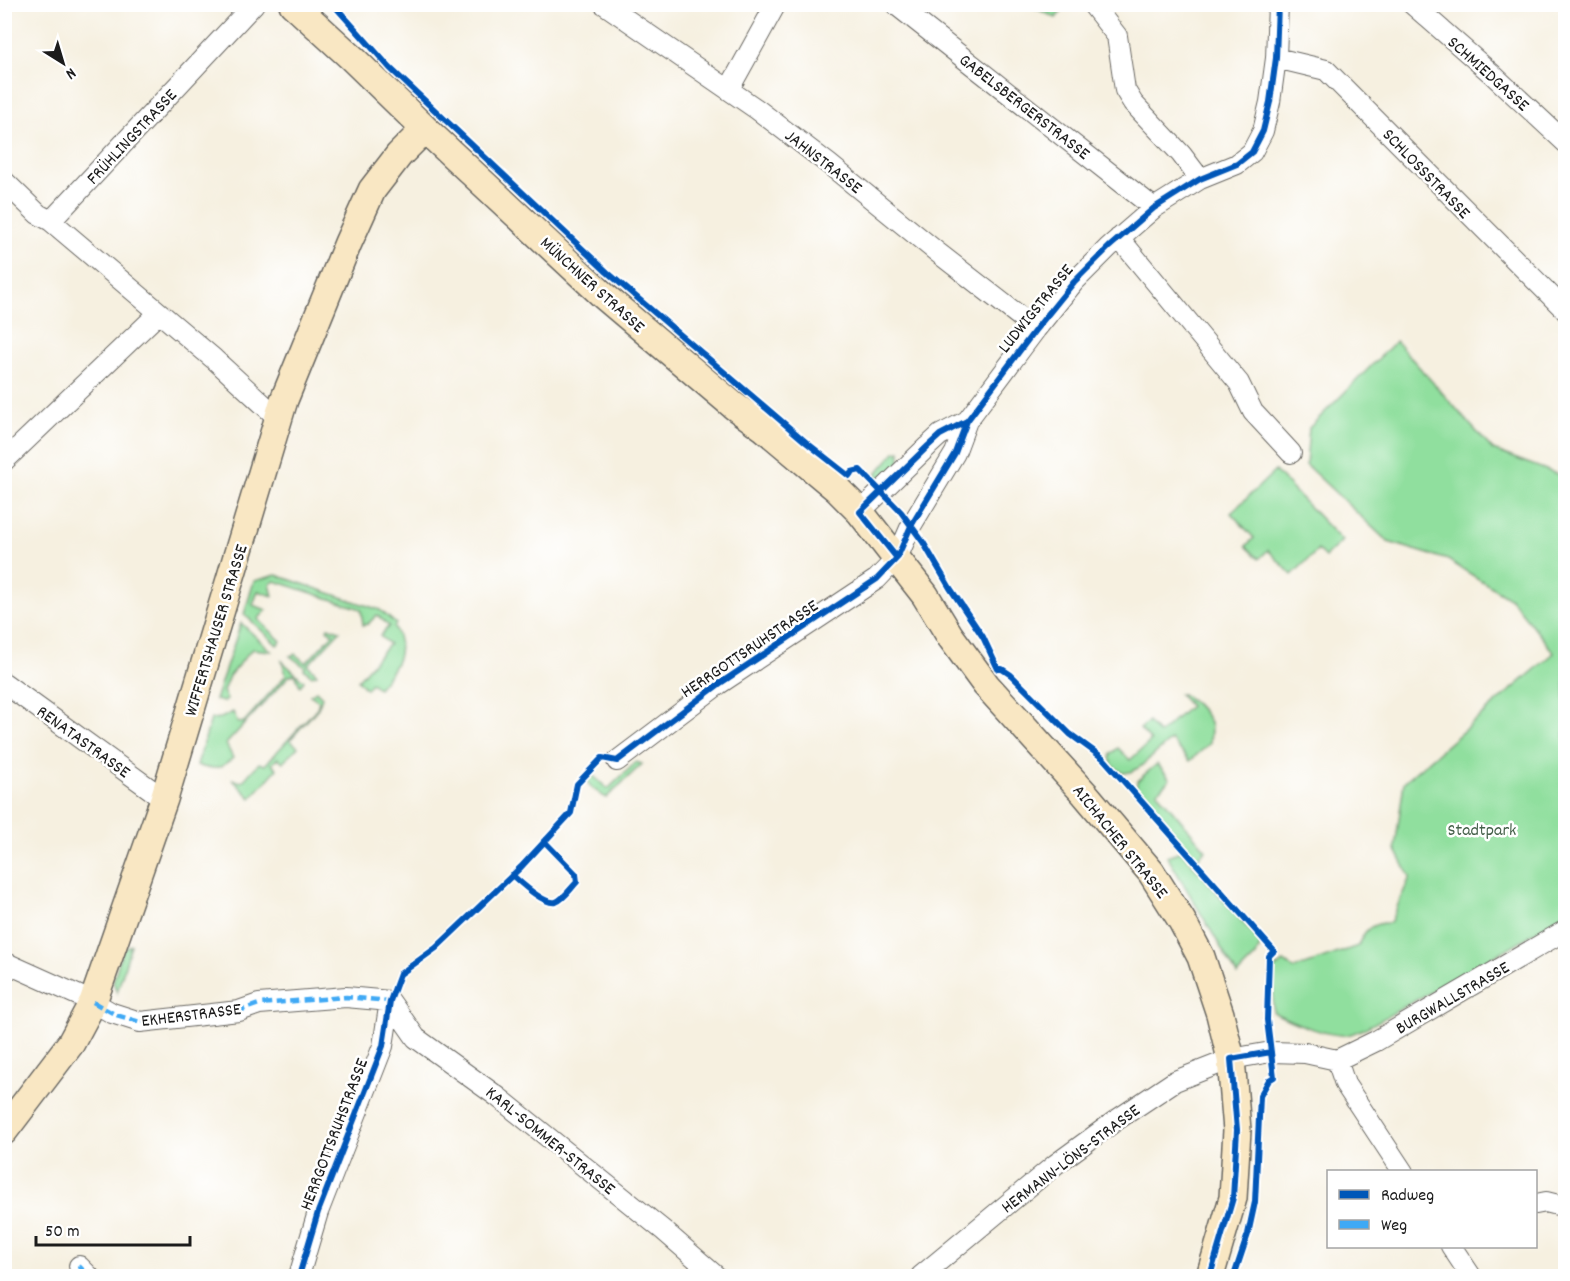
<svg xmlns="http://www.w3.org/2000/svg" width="1570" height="1281" viewBox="0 0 1570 1281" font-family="Dekko,sans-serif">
  <rect width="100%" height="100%" fill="#fff"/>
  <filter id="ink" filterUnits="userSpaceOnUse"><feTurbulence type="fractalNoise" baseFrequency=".0167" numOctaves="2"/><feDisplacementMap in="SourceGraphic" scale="12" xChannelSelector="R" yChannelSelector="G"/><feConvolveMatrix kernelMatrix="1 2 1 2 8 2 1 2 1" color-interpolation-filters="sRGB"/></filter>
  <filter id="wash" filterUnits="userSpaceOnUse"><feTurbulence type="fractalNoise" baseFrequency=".008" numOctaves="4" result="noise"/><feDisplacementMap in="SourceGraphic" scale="24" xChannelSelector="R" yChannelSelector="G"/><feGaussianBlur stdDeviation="1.35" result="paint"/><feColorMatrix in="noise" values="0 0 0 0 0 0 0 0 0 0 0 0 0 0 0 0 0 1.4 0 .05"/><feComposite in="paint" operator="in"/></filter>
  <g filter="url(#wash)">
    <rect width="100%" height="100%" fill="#f6f0e0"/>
    <path fill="#90df9e" stroke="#567e5d" stroke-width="1.5" d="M1029,5V4L1066,5L1056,18Z
      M1396,341L1493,450L1565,477V914C1514,946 1462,975 1409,1004C1395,1012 1362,1032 1347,1035C1328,1037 1289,1021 1273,1012L1274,968L1284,962L1294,969L1358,946C1364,930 1372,922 1390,923L1410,877L1395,848L1404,782L1554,653L1511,599L1448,560L1388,542L1306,465L1309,428Z
      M900,451V462L881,483L877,480V473L895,452Z
      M1275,471L1342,541L1325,557L1318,550L1292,575L1268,550L1259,559L1246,546L1254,538L1231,513Z
      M276,575L380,610L396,624L394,627C408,652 394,670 378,688L371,683L366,689L358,680L389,644L380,636L389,626L377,615L368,624L363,625L361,609L275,581L270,584L273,596L258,591L253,605L267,610L258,619L281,641L277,645L244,614L254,581Z
      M241,623L271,651L252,649L229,676L223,691L227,700L223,702L215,700Z
      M328,627L340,631L308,665L317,674L312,676L304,669L305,667L290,656L295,654L306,663L333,634L327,629Z
      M282,661L304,681L300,686L295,674L289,676L226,744L233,758C221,769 212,771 197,765L211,719L221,718L233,712L238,723L244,722L286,675Z
      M316,691L322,697L318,708L290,740L298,747L283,762L278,758L272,764L277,769L251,798L232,779L242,782L259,763L265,765L317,708L319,701L310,695Z
      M1179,694C1189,694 1207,714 1210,723C1212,729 1210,738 1210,743L1190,761L1171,740L1140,767L1131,772L1123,773L1113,766L1110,759L1111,754L1118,748L1130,760L1151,741L1140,729L1148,722L1159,734L1190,706Z
      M636,762L642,764L606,798L591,787L587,781L591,774L608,789Z
      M1157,764L1170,779L1157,792L1206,850L1196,859L1136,790L1137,781Z
      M1181,851L1261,943L1256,956L1237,975L1167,856Z
      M131,945L117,993L113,982L123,948Z"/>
  </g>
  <g filter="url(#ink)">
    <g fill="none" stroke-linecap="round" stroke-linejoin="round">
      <defs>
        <path id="street" d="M604,4L758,110L830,165L937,252L1036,329
          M895,4L1154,208
          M1092,4L1117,36L1125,90L1133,103L1181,154L1200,179
          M1412,4L1492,74L1566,143
          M1276,58L1326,70L1566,311
          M729,89L776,4
          M4,181L38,214L51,221L254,4
          M51,221L214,359L279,419
          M1119,238L1239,383L1253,412L1291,453
          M4,461L159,313
          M860,512L928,446L940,435L967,421
          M4,683L164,799
          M617,761L719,684L877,579L897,558L911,526L955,453L967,421L1036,329L1074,282L1109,247L1154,208L1200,179L1237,164L1252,152L1263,131L1270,102L1276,58L1278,4
          M4,962L93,1002L112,1013L140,1022L239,1011L259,1004L346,997L390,1001
          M390,1001L416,1038L498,1097L663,1230L716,1276
          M1337,1060L1376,1041L1566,930
          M1337,1060L1345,1084L1403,1172
          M1536,1204L1546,1202L1566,1207
          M1451,1246L1471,1276
          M79,1266L89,1276
          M299,1276L318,1212L383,1046L390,1001
          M921,1276L1056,1164L1115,1121L1175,1081L1231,1059L1271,1052L1305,1053L1337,1060"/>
        <path id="secondary" d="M293,4L352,58L425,129L604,296L734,406L763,427L837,489L860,512L925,595L950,636L986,685L1085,794L1151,872L1182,921L1201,957L1220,1014L1231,1059L1237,1130L1233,1198L1210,1276
          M4,1131L71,1043L93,1002L164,799L284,400L348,243L372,190L399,155L425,129"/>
      </defs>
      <use href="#street" stroke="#686661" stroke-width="22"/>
      <use href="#secondary" stroke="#686661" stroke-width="30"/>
      <use href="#street" stroke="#fff" stroke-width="20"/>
      <use href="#secondary" stroke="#f9e7c3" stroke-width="27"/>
      <path stroke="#3fa9f5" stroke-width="4.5" stroke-dasharray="9 4.5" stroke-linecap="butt" d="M93,1002L116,1015L140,1022L239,1011L259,1004L346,997L390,1001
        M79,1266L89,1276"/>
      <defs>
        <path id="cycleway" d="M333,4L390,68L607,272L807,443L849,476L852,472L860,470L901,512L923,542L950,588L983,637L998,669H1002L1011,675L1070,734L1103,758L1274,951L1269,956L1267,1020L1274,1077L1269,1080L1260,1096L1255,1202L1248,1234L1234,1276
          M897,558L860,512L928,446L940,435L967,421
          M512,875C521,883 544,905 556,902C564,899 571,888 577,882L576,874L544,841
          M299,1276L318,1212L383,1046L390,1001L400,974L436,948L521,867L571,813L577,784L602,758L617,761L719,684L877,579L897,558L911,526L955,453L967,421L1036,329L1074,282L1109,247L1154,208L1200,179L1237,164L1252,152L1263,131L1270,102L1276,58L1278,4
          M1210,1276L1233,1198L1237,1130L1231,1059L1271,1052"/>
      </defs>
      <use href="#cycleway" stroke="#fff" stroke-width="10"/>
      <use href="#cycleway" stroke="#0057b8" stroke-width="6"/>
    </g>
  </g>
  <g text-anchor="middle" stroke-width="5" stroke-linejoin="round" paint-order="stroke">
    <g font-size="18" fill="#1c1c1c" stroke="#fff">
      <text transform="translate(1489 73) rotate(42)" y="6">SCHMIEDGASSE</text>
      <text transform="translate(1025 106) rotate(38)" y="6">GABELSBERGERSTRASSE</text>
      <text transform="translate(131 136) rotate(-47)" y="6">FRÜHLINGSTRASSE</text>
      <text transform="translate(824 161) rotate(38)" y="6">JAHNSTRASSE</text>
      <text transform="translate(1427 173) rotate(46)" y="6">SCHLOSSSTRASSE</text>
      <text transform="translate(593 284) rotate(42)" y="6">MÜNCHNER STRASSE</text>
      <text transform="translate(1035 308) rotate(-51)" y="6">LUDWIGSTRASSE</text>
      <text transform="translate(215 630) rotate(-73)" y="6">WIFFERTSHAUSER STRASSE</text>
      <text transform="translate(749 648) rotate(-34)" y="6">HERRGOTTSRUHSTRASSE</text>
      <text transform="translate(84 741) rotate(36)" y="6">RENATASTRASSE</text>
      <text transform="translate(1121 841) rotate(51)" y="6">AICHACHER STRASSE</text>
      <text transform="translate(1452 997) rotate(-30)" y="6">BURGWALLSTRASSE</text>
      <text transform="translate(191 1014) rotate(-7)" y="6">EKHERSTRASSE</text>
      <text transform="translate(333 1134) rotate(-69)" y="6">HERRGOTTSRUHSTRASSE</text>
      <text transform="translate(551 1140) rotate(39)" y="6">KARL-SOMMER-STRASSE</text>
      <text transform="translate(1070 1158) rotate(-37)" y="6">HERMANN-LÖNS-STRASSE</text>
    </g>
    <g font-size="18" fill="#45604a" stroke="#fff">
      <text x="1482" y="835">Stadtpark</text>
    </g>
  </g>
  <rect width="1570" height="1281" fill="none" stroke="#fff" stroke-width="24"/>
  <rect x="1327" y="1170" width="210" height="78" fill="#ffffff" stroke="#a4a4a4" stroke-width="1.5"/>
  <rect x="1339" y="1190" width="30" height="9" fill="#0057b8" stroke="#a4a4a4" stroke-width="1.5"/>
  <text x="1381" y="1200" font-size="18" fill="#1c1c1c">Radweg</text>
  <rect x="1339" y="1220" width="30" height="9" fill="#3fa9f5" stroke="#a4a4a4" stroke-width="1.5"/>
  <text x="1381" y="1230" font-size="18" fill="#1c1c1c">Weg</text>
  <g transform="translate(63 63) rotate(143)" stroke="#ffffff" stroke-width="4.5" paint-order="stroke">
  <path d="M0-4.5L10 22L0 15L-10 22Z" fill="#1c1c1c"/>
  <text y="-9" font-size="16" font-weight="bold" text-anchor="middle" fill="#1c1c1c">N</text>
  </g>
  <path d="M36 1236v9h154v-9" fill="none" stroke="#1c1c1c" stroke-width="3"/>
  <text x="45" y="1236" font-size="18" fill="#1c1c1c" stroke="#ffffff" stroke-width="4.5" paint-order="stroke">50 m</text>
</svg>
